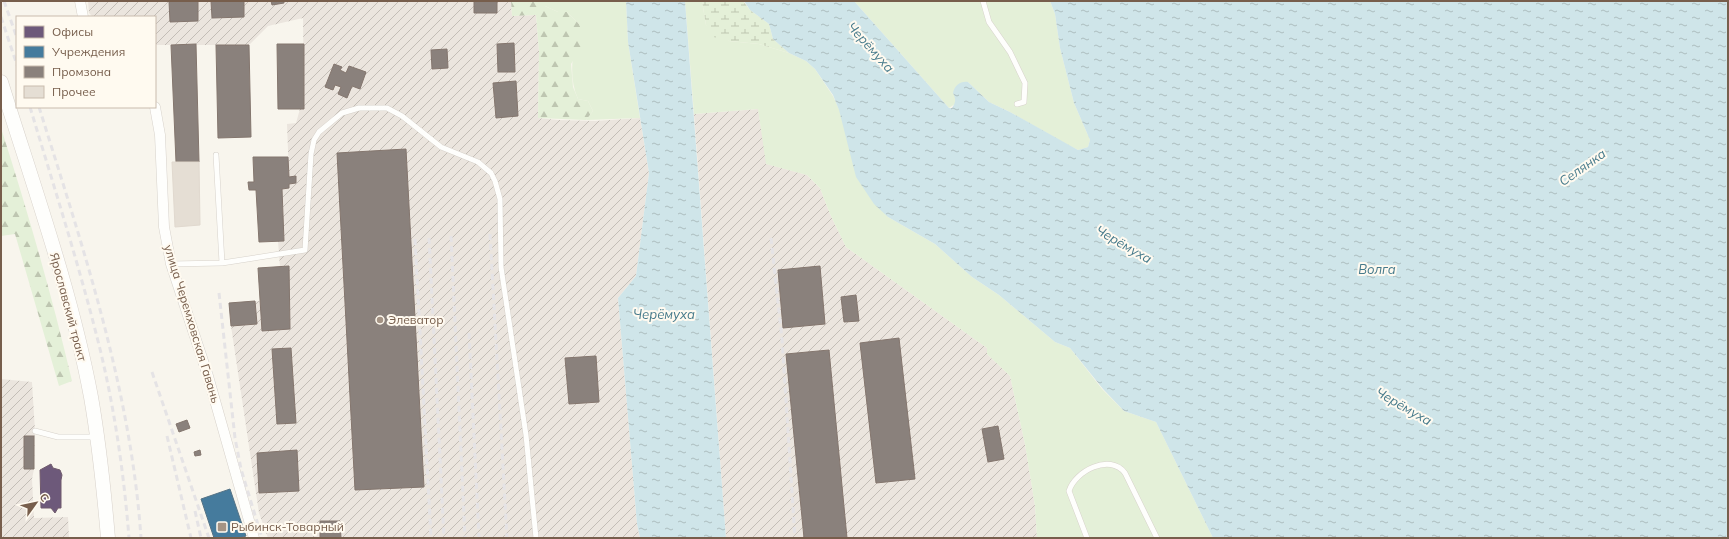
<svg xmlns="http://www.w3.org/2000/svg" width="1729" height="539" viewBox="0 0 1729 539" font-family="Mulish,sans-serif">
  <defs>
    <pattern id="industrial-furrows" width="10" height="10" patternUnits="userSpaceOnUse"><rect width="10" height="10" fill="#ebe5de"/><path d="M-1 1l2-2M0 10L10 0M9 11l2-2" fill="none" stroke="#c3bdb6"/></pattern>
    <pattern id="forest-firs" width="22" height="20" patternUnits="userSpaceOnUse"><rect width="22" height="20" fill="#e4f0d8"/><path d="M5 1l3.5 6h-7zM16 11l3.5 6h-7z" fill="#bec6b1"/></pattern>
    <pattern id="wetland-marsh" width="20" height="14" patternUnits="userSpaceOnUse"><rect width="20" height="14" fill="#e4f0d8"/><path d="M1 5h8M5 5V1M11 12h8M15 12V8" fill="none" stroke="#bec6b1"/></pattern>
    <pattern id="water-ripples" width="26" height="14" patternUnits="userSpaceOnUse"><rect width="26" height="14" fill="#cfe5e9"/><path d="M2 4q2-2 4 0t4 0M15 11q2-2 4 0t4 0" fill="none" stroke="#adbdbf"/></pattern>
  </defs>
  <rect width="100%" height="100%" fill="#f8f5ed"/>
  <path fill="url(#industrial-furrows)" d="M88,1H511L512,16L536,15L539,51L538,118L558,120L595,121L640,118L649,173L636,276L618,298L637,524L640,538H268L259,513L231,326L229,303L260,301L258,268L280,267L278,241H284L282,189L289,188V184L296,183V177H289L287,124L296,123L300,109L304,108L303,18L268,26L249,45H155V17H93L89,13Z
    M758,109L767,164L807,175L820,188L830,214L846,247L987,348V354L1010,376L1025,444L1035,506L1037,538H726L694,114Z
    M1,379L32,382L35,431L34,469L32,479L34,518L68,517L69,538H1Z"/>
  <path fill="#e4f0d8" d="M545,1H626L628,42L640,118L586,120L593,111L588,101L578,99C567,74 574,50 579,24L567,12H558L545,6Z
    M685,1H702L706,25L729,41L759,44L789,53L806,61L815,69L833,96L888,217L935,244L972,277L999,295L1055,342L1070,348L1102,389L1124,411L1156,422L1213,538H1037L1035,506L1025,444L1010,376L987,354V348L846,247L830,214L820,188L807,175L766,164L758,109L694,114Z
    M854,1H1050L1055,14L1060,48L1074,103L1090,140L1088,147L1078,150L1068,145L1010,112L989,102L968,82L953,93L956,98L955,104L949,108Z"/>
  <path fill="url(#forest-firs)" d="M511,1H545V6L558,12H567L579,24L585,41L571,64L573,87L578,99L588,101L593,111L586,120L538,118L539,51L536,15L512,16Z
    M1,128C28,212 52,296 72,381L59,386L15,234L1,236Z"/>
  <path fill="url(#wetland-marsh)" d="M702,1H743L750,10L769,24L773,39L789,53L759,44L729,41L713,37L706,25Z"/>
  <path fill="url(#water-ripples)" d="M626,1H685L726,538H640L637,524L618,298L636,276L649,173L628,42Z
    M744,1H854L949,108H952C956,102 956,99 953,93C955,85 960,81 968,82L989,102L1010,112L1078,150L1088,147L1090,140L1074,103L1060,48L1055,14L1050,1H1728V538H1213L1156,422L1124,411L1103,389L1070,348L1055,342L999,295L972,277L935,244L888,217L874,204L856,177L839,110L833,95L815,69L806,61L789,53L773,39L769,24L750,10Z"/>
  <path fill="#6d597a" stroke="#705a6c" d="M51,464L53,468L60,470L62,475L61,480V508H58L55,513L51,508H41L40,470Z"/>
  <path fill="#457b9d" stroke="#547285" d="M230,489L246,536L239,538H214L201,499Z"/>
  <path fill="#8a817c" stroke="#84766e" d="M169,1H198V21L170,22Z
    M211,1H244V17L212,18Z
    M271,1H284V3L272,5Z
    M474,1H497V13H474Z
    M514,43L515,72H498L497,44Z
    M196,44L199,162H176L171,45Z
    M277,44H304V109H278Z
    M216,45H249L251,137L218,138Z
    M447,49L448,68L432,69L431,50Z
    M334,64L342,67L340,70L346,73L349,66L366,72L360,89L352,86L347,98L338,94L341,87L335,85L333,90L325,87Z
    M516,81L518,116L496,118L493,83Z
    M406,149L424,487L355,490L337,153Z
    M253,157H288L289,177L296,176V183L289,184V188L282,189L284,241L259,242L256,190H249L248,182H254Z
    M289,266L290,329L262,331L258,268Z
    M820,266L825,324L783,328L778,270Z
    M856,295L859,321L844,322L841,297Z
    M255,301L257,324L231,326L229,303Z
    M899,338L915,479L876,483L860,343Z
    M291,348L296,423L277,424L272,349Z
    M829,350L847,538H804L786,354Z
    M596,356L599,402L569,404L565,358Z
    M187,420L190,428L179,432L176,424Z
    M998,426L1004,459L988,462L982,429Z
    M24,436H34V469H24Z
    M200,450L201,455L195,456L194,452Z
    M297,450L299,491L259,493L257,453Z
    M320,521H340L341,538H320Z"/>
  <path fill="#e5ded4" stroke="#e1d9cf" d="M172,162H199L200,225L175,227Z"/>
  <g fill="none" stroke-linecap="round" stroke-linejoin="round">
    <defs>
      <path id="lane" d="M983,1L989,22L1010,52L1025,83L1024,102L1017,104
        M222,263L305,250L311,154L314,140L319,132L342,113L359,108H387L402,116L441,147L478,162L491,173L495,181L500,199L501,267L526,435L536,538
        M171,264L222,263L216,155
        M35,431L58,437H96
        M1087,538L1069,491C1075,471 1110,453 1125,473L1157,538"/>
      <path id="street" d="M80,1L83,17
        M155,107L160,135L164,227L171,264L208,376L254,538"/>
      <path id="secondary" d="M1,82C33,185 71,290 91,397C99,443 104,491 108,538"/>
    </defs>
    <use href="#lane" stroke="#d7d2cb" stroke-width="6"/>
    <use href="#street" stroke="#d7d2cb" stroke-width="11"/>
    <use href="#secondary" stroke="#d8d2cb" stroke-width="15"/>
    <use href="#lane" stroke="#fefefc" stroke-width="5"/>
    <use href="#street" stroke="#fefefc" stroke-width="10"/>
    <use href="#secondary" stroke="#fefefc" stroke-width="14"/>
    <path stroke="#e5e3e5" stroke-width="3" stroke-dasharray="6 4" stroke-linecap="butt" d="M4,1L17,38
      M1,17L17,65
      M30,107C54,187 80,268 100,349C115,411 124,475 129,538
      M39,107C83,248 131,390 141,538
      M490,234L507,538
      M451,236L465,538
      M429,238L444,538
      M771,238L782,339L795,538
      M415,239L431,538
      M219,293L235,438L241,469L262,538
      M469,333L479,538
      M152,372L209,538
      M167,436L191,538
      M195,511L201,538"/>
  </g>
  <g fill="#a49384" stroke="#fffaf0" stroke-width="1.5">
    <circle cx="380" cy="320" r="4"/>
    <rect x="217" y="522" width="10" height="10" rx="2"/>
  </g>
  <g text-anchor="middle" stroke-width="4" stroke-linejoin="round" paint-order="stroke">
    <g font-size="12" fill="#775e4c" stroke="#fffaf0">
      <text transform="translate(68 307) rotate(75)" y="4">Ярославский тракт</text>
      <text transform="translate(192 324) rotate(73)" y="4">улица Черемховская Гавань</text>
    </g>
    <g font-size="12" fill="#775e4c" stroke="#fffaf0" text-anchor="start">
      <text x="388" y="324">Элеватор</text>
      <text x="231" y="531">Рыбинск-Товарный</text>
    </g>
    <g font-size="13" font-style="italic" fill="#467a8b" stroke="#fffaf0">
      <text transform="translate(871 47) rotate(48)" y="5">Черёмуха</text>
      <text transform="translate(1582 167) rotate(-35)" y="5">Селянка</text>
      <text transform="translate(1124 244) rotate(30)" y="5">Черёмуха</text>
      <text x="1377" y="274">Волга</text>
      <text x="664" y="319">Черёмуха</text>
      <text transform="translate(1404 406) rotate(30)" y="5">Черёмуха</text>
    </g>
  </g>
  <rect width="1729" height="539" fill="none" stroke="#775e4c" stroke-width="4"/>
  <rect x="16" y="16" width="140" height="92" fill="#fffaf0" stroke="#c9bcae"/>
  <rect x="24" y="26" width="20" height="12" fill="#6d597a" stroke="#c9bcae"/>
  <text x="52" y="36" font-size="12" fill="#775e4c">Офисы</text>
  <rect x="24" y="46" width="20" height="12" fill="#457b9d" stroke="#c9bcae"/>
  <text x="52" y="56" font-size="12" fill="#775e4c">Учреждения</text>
  <rect x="24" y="66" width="20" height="12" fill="#8a817c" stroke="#c9bcae"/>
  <text x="52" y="76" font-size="12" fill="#775e4c">Промзона</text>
  <rect x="24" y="86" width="20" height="12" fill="#e5ded4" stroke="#c9bcae"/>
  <text x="52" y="96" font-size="12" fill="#775e4c">Прочее</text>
  <g transform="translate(36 503) rotate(57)" stroke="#fffaf0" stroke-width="3" paint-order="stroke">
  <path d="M0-3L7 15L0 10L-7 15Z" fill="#775e4c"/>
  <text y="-6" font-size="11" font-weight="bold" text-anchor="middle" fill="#775e4c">С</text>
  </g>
</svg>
